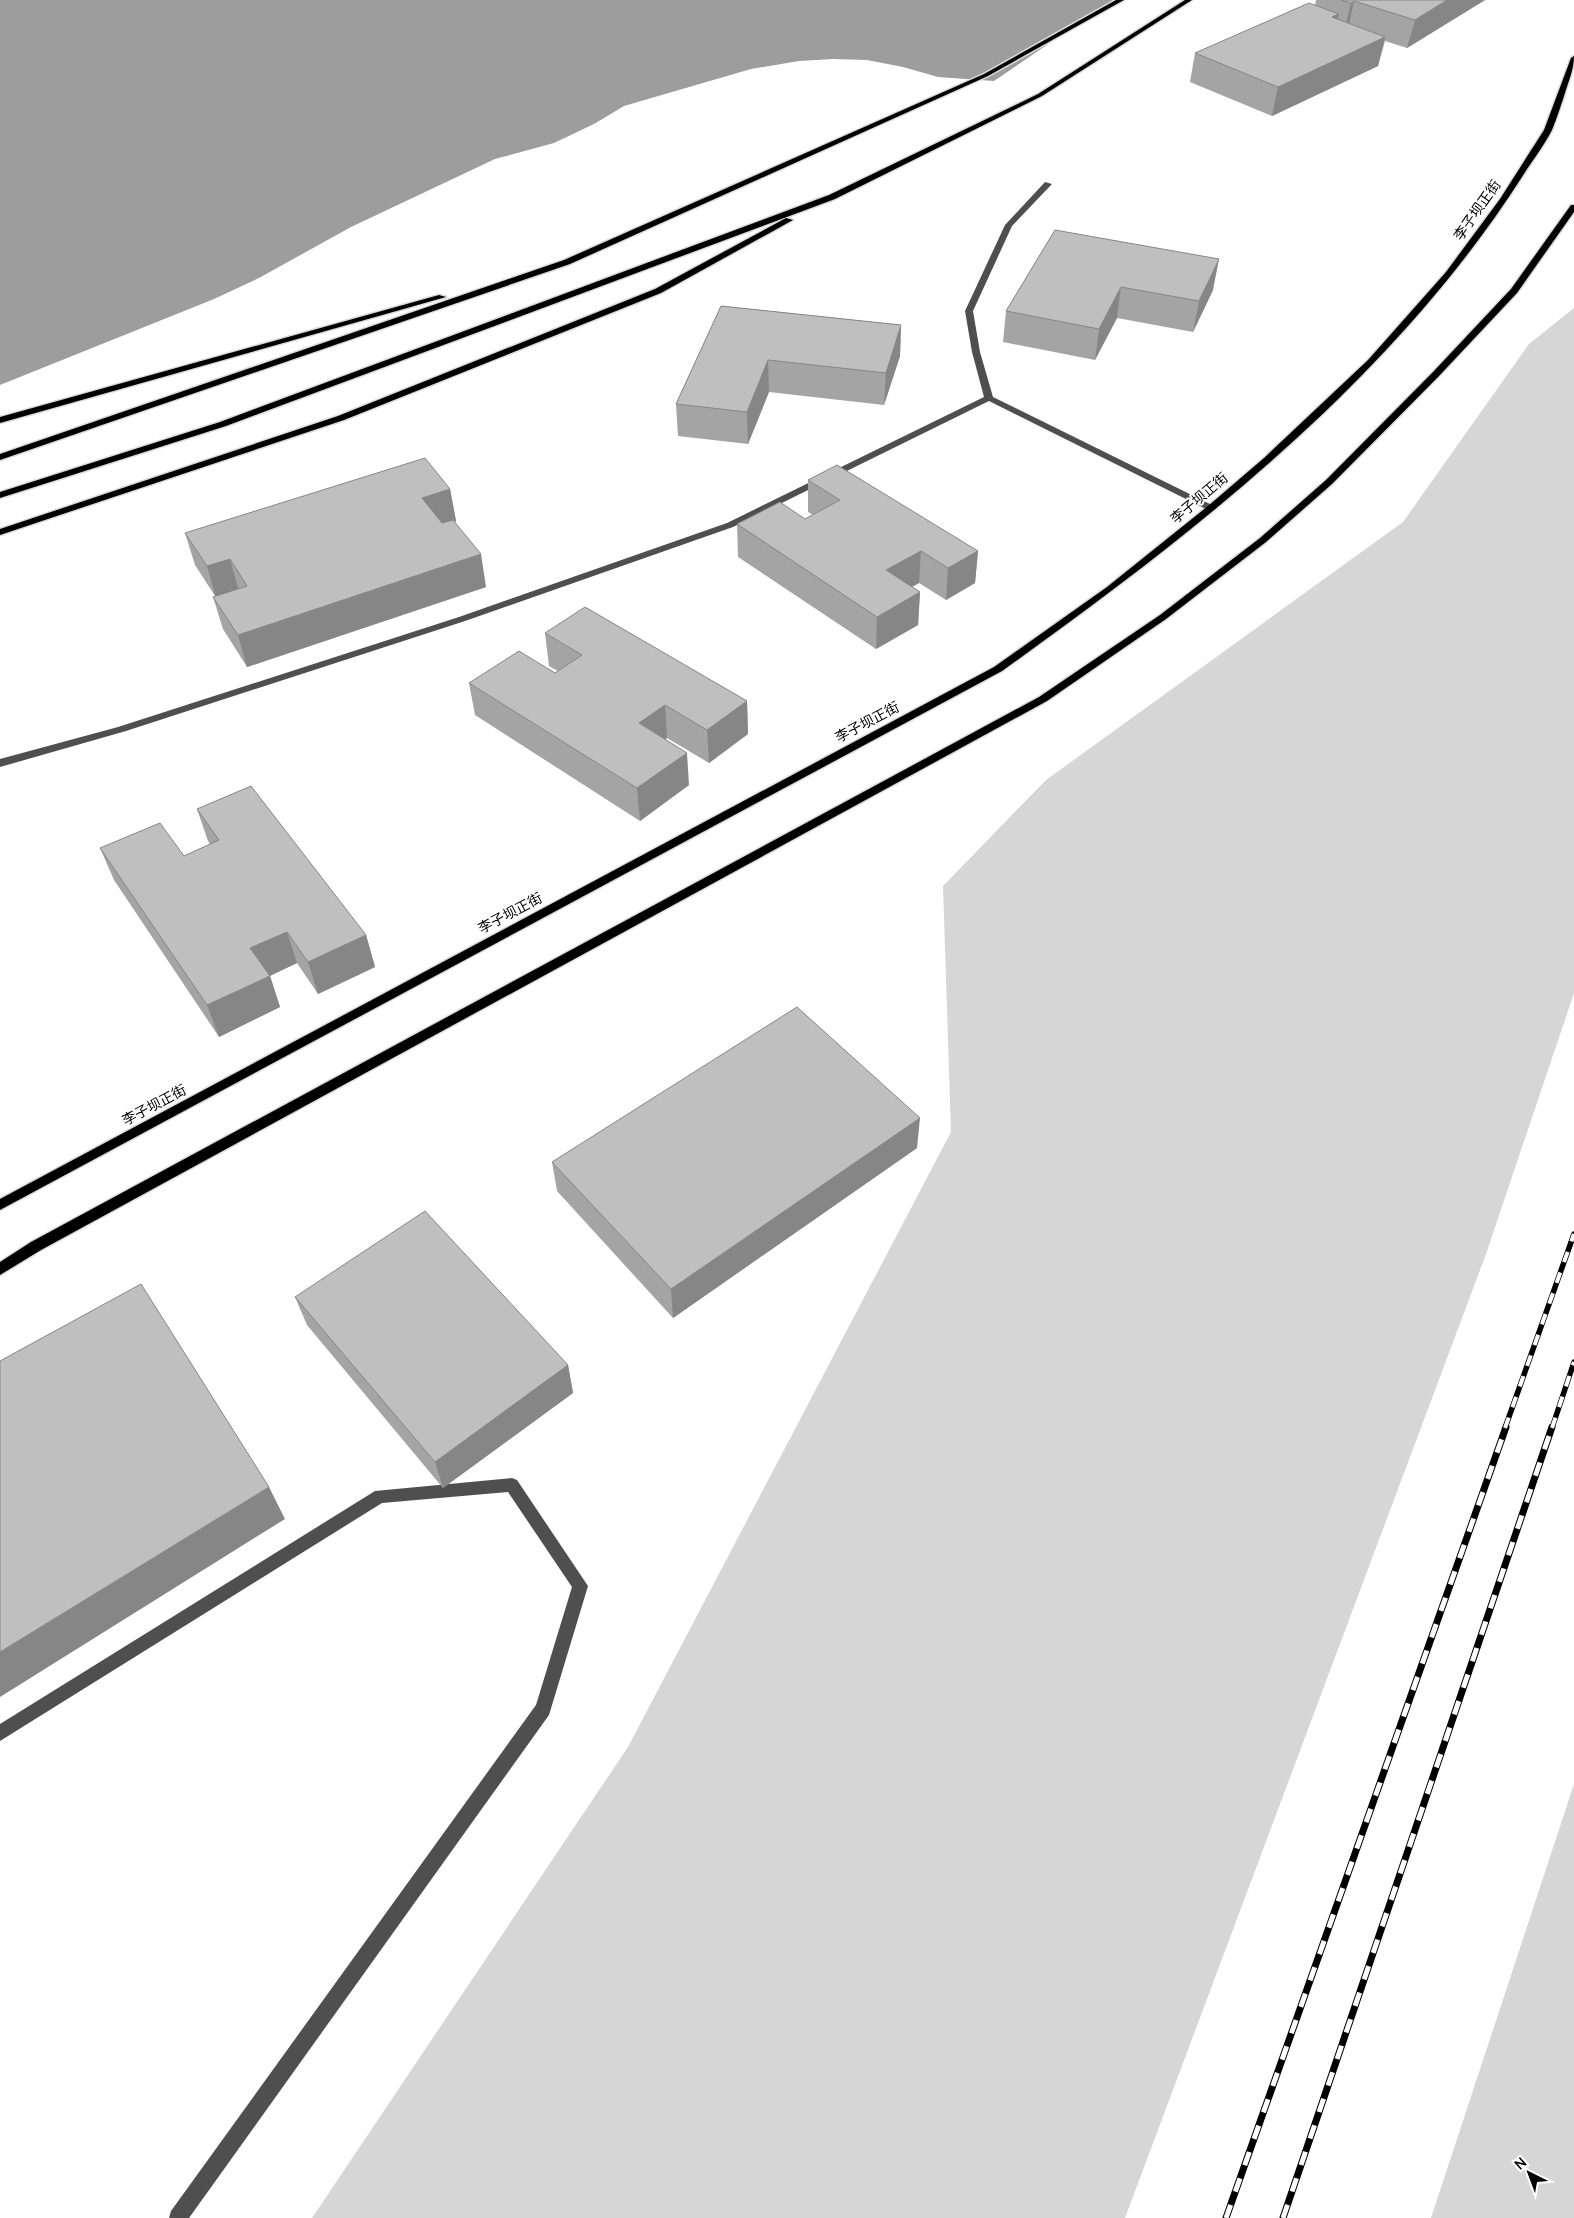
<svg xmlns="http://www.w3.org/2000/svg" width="1574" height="2218" viewBox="0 0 1574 2218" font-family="Manrope,'Noto Sans SC',sans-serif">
  <rect width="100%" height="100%" fill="#fff"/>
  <path fill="#d6d6d6" d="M1574,308V993L1486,1254L1125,2218H312L628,1747L951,1132L943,886L1046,780L1403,522L1529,344Z
    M1574,1784V2218H1431Z"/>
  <path fill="#9d9d9d" d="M0,0H1113L994,81L938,77L903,67L867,60L833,59L799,61L751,69L624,106L594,124L554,143L495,159L351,227L259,278L214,299L0,385Z"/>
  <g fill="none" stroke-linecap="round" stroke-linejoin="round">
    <defs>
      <path id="major" d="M1116,0H1124L988,76L570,264L0,460V454L564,260L984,74Z
        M1185,0H1192L1042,96L835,199L226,426L0,498V492L220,422L829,195L1038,94Z
        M1574,56C1574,69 1569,80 1565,93C1561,105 1557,118 1552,130C1544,146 1532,161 1522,177C1391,381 1196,532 1002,671L0,1210V1199L994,667L1107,587L1208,506L1264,458L1368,360L1446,272L1500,199L1544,130L1571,58Z
        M1571,205H1574V212L1517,293L1439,376L1332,484L1266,542L1166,619L1047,701L41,1250L0,1275V1262L31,1242L1039,697L1160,615L1260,538L1326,480L1433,372L1511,289Z
        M786,218L793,220L661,293L344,420L0,535V529L338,416L655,289Z
        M439,295L446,297L0,423V417Z"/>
    </defs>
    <use href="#major" stroke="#dbdbdb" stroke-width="3"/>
    <path fill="#4f4f4f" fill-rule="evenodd" d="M1045,182L1052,184L1012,226L973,311L980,352L993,397L1214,506V510H1208L989,401L733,527L465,621L126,731L0,767V759L118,727L459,617L727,523L984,397L972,352L965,311L1005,225Z
      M512,1478L517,1480L588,1586L549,1715L189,2218H169L171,2211L536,1705L572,1587L508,1492L382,1503L0,1741V1724L375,1491Z"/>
    <use href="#major" fill="#000" fill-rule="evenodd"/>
    <defs>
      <path id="rail-far1" d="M1505,1428L1574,1234
        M1552,1428L1574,1362"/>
      <path id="rail" d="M1226,2218L1506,1427
        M1283,2218L1552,1427"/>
    </defs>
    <use href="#rail-far1" stroke="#000" stroke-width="5.5"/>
    <use href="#rail" stroke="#000" stroke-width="7"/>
    <use href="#rail-far1" stroke="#fff" stroke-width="4" stroke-dasharray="11" stroke-linecap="butt"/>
    <use href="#rail" stroke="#fff" stroke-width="5" stroke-dasharray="14" stroke-linecap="butt"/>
  </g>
  <path fill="#a4a4a4" d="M1316,0H1485L1407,48L1385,41L1378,66L1272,116L1190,82L1195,53L1315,5Z
    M1055,230L1213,290L1193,332L1117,318L1095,360L1003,342L1006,311Z
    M721,306L901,325L900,356L884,405L769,392L748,444L678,436L676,404Z
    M808,480L978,551L975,583L946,600L919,583L912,587L920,592L918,625L876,649L738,557L737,524L805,519L813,515L808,512Z
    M450,489L456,521L455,522L486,587L247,667L223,629L213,597L215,596L195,565L185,533Z
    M545,633L747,701L748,734L709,763L667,738L665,739L689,785L640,821L475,715L469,683L555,673L558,671L549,666Z
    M197,809L366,935L375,967L318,994L297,963L270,976L280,1007L219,1037L114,880L100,848L184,856L210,844L208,841Z
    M917,1148L673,1318L557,1191L552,1162Z
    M295,1297L568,1365L573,1393L443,1488L307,1325Z"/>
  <path fill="#868686" d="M1447,0H1485L1407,48L1415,20Z
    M1354,1L1348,29L1344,31L1351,3Z
    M1339,14L1332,43V17Z
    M1385,37L1378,66L1272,116L1278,87Z
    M1219,259L1213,290L1193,332L1199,301Z
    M1121,287L1117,318L1095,360L1099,329Z
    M901,325L900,356L884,405L886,373Z
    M768,360L769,392L748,444L747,412Z
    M450,489L456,521L428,530L422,498Z
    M921,551L919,583L885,602L886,570Z
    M978,551L975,583L946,600L948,568Z
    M481,554L486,587L247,667L238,635Z
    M230,559L239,592L216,598L207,566Z
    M920,592L918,625L876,649L877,617Z
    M747,701L748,734L709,763L707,730Z
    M665,705L667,738L642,756L639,723Z
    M687,753L689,785L640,821L637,788Z
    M287,932L297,963L261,980L250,948Z
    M366,935L375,967L318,994L308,962Z
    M270,976L280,1007L219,1037L207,1005Z
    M920,1118L917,1148L673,1318L671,1289Z
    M568,1365L573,1393L443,1488L435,1462Z
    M269,1487L285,1519L0,1697V1652Z"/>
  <path fill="#bfbfbf" stroke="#868686" d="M1341,0H1447L1415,20L1354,1L1351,3Z
    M1309,3L1339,14L1332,17L1385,37L1278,87L1195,53Z
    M1055,230L1219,259L1199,301L1121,287L1099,329L1006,311Z
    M721,306L901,325L886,373L768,360L747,412L676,404Z
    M425,458L450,489L422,498L442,523L453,520L481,554L238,635L213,597L247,586L230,559L207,566L185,533Z
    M837,465L978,551L948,568L921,551L886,570L920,592L877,617L737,524L780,502L805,519L840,500L808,480Z
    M585,607L747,701L707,730L665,705L639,723L687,753L637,788L469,683L519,651L555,673L582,655L545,633Z
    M251,786L366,935L308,962L287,932L250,948L270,976L207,1005L100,848L160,823L184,856L219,840L197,809Z
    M797,1007L920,1118L671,1289L552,1162Z
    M425,1211L568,1365L435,1462L295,1297Z
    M141,1284L269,1487L0,1652V1361Z"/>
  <g text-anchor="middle" stroke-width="4" stroke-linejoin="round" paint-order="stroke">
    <g font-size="14" fill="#000" stroke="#fff">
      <text transform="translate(1477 210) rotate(-55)" y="5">李子坝正街</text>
      <text transform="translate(1199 498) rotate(-40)" y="5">李子坝正街</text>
      <text transform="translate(867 722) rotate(-28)" y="5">李子坝正街</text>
      <text transform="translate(510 913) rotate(-28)" y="5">李子坝正街</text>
      <text transform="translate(154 1105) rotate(-28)" y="5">李子坝正街</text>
    </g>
  </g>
  <g transform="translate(1529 2173) rotate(318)" stroke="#ffffff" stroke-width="4" paint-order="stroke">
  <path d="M0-4L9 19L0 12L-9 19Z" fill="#000000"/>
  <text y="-8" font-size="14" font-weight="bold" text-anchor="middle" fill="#000000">N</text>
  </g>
</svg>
